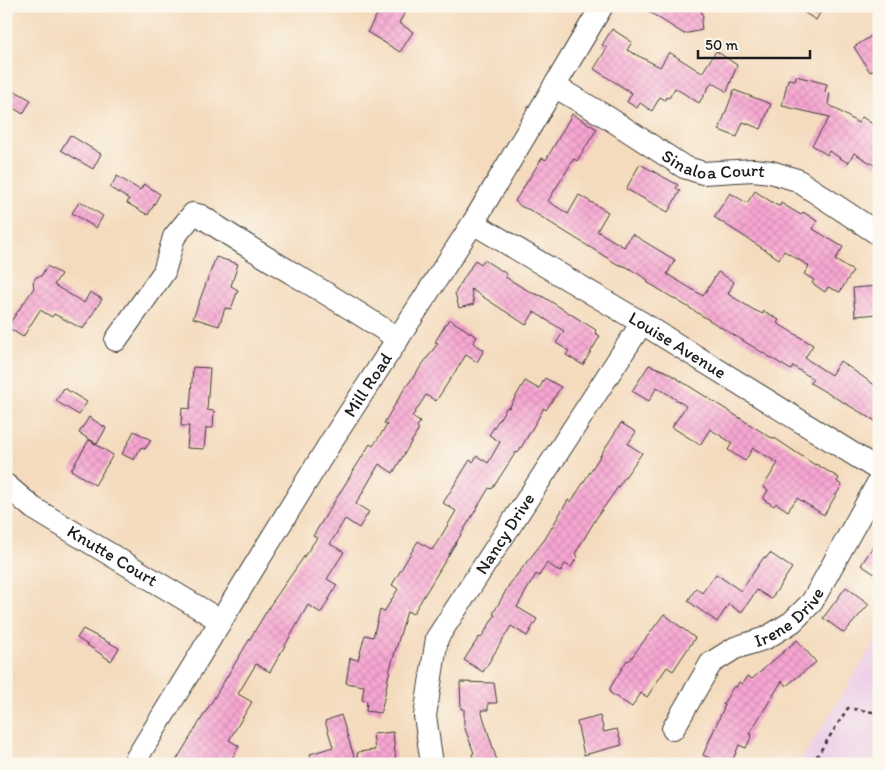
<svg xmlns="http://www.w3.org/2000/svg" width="885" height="770" viewBox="0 0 885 770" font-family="Itim,sans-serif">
  <defs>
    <pattern id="building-cross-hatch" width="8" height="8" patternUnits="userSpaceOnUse" patternTransform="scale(1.25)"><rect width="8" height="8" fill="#f7a6d2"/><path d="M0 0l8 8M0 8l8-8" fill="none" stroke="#d38eb4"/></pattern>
  </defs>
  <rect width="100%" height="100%" fill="#fbf7ec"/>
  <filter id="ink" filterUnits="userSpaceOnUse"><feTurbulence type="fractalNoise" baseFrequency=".02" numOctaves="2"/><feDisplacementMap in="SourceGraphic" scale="10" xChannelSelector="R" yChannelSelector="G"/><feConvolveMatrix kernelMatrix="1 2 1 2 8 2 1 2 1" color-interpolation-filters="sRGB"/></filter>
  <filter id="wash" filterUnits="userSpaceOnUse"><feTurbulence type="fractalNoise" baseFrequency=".0096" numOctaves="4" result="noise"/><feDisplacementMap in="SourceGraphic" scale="20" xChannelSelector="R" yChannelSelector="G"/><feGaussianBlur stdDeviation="1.12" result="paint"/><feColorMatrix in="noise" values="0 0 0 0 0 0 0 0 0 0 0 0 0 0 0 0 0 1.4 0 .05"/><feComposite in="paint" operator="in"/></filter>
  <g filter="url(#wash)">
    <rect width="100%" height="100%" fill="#f4dbbe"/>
    <path fill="#edd1e9" d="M879,635V764H799Z"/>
    <g id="blocks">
      <path fill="url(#building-cross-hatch)" d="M382,6H409L399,23L413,32L400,52L367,32Z
        M640,6H700L703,18L701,22L702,30L684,34Z
        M794,6H824L816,20Z
        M612,29L632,42L627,50L660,67L669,52L702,73L716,51L737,65L727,92L712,82L699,103L675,88L669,98L666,97L665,100L660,97L652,111L640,103L637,108L627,102L632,93L594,69L607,48L602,45Z
        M879,31V67L870,72L854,47Z
        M796,76L827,84L825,92L830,93L828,104L858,123L862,117L879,128V168L854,153L848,163L829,151L827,155L812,145L830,117L782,106L788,79L795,80Z
        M734,90L771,104L761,129L743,122L737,137L719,130Z
        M15,91L31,100L23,114L7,104Z
        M572,114L597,129L577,161L574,159L548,201L568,214L579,195L608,212L597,231L624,247L632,234L675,260L667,274L703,296L718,272L734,282L728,294L754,310L763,314L764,311L779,320L777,323L813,345L805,358L831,375L840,361L879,388V423L810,383L813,379L793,366L791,370L647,282L648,280L627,267L617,264L530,210L522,207L515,201L542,158L546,160Z
        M70,135L101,154L93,169L61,150Z
        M640,164L678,185L676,188L680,191L668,212L626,189Z
        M117,176L140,190L144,184L160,194L148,215L127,203L129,199L110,188Z
        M755,191L776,205L780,206L781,203L801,215L803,212L817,221L813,229L843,247L835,260L853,271L840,292L828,287L825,292L812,283L814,280L804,274L809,266L784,251L779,259L714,217L730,193L747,203Z
        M80,201L103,216L96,228L72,213Z
        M216,257L238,264L231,286L238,290L231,309L225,308L219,326L193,318Z
        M475,260L481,264L484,260L507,274L505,277L532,293L542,296L596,330L595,333L600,336L583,365L566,355L569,351L556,343L564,331L534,312L526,325L471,289L474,304L459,308L455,293Z
        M47,266L61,274L54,285L84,303L90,292L102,299L83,329L54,314L52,317L40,310L23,337L7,327L34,288L33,282L36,277L41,276Z
        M879,286V314L855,316L853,288Z
        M449,319L477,337L473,343L484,350L477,362L466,355L436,401L426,395L412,417L420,422L417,427L419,429L393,473L379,464L356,504L369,512L359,528L345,519L330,544L344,552L327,579L337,585L321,613L308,605L270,672L256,664L238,694L252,702L229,740L239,746L229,764H174L271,604L317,538L313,536L370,444L373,446L387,425L384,423L403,391L438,343L435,342Z
        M649,365L665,371L770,437L776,439L815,465L816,464L839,478L837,482L842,485L824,515L797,498L788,511L776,503L774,506L763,499L768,490L763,487L778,463L753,448L745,461L728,450L732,443L710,429L700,445L672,427L686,406L657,387L649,401L632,391Z
        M193,367L210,368L207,410L214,411L213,428H206L204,449L187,448L189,426H181L182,408L190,409Z
        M545,378L561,387L546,410L544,408L518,453L516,452L492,489L489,488L413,614L407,611L390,669L381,713L366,711L367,701L362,700L364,686L346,683L350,658L358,660L365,635L373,637L380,610L384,612L398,589L392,585L418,541L432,550L440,538L456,511L443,503L470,460L473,462L477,456L488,463L500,442L489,435L507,407L509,408L525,381L539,389Z
        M64,388L87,402L79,415L56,401Z
        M89,417L106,428L97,444L79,433Z
        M621,423L636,432L628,444L642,453L597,517L575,554L578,556L571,567L565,564L560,572L547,563L539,576L536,574L517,607L537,619L527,636L511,626L483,672L464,660L479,637L481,638L495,615L493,614L509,585L545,539L568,500L571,502Z
        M134,431L151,440L145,449L141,447L134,460L122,454Z
        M89,440L113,455L95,485L71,470Z
        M879,538V577L861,565Z
        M770,553L792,568L771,599L757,590L741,613L729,604L717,622L688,601L696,588L702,593L716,574L741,591L764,557L766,558Z
        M846,587L869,604L844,633L823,618Z
        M664,614L695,638L673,671L667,667L647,697L641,693L632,707L610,693V688L627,660L629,661Z
        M83,629L119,648L111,661L77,638Z
        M797,640L816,662L786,686L782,681L749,734L752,735L746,748L739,745L731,764H722L703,755L725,705L723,704L734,686L736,688L739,682L742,684L747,676L752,679Z
        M460,682L494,683L497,703H488V710H481L498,764H475L472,754L474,753L464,726V709H461Z
        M341,715L356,763L358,752L375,750L373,734L393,732L396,763L313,764L310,754L333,747L325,721Z
        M600,716L604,732L617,729L622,745L584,755L577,722Z"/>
    </g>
  </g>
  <g filter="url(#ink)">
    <use href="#blocks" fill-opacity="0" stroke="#3c3934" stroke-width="1"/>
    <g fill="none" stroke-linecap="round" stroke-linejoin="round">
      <defs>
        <g id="minor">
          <path id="s1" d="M554,86L607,117L684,167L703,173L753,170L771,172L797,180L877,233"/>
          <path id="s2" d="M473,223L642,323L879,470"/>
          <path d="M116,340L164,272L174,237L193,214L201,216C265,260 334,295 398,339"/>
          <path id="s3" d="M6,485L33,508L221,621"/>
          <path id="s4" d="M673,729L711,663L735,648L766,638L792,622L812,602L879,481"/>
          <path id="s5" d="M133,764L332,440L473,223L602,6"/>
          <path id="s6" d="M432,764L425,716L437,638L642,323"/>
        </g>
      </defs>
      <use href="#minor" stroke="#3c3934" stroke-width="24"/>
      <path stroke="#3c3934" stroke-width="2.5" stroke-dasharray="4 4" stroke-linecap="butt" d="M812,764L848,708L879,713"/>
      <use href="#minor" stroke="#fff" stroke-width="22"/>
    </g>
  </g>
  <g text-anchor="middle" stroke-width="4" stroke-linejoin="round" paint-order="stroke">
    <g font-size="18" fill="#1c1c1c" stroke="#fbf7ec">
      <text dy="6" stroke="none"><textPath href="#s1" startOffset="182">Sinaloa Court</textPath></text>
      <text dy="6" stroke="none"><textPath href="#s2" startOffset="238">Louise Avenue</textPath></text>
      <text dy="6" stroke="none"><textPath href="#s5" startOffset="446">Mill Road</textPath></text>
      <text dy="6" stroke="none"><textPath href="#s6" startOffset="252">Nancy Drive</textPath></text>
      <text dy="6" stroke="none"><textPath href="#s3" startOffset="128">Knutte Court</textPath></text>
      <text dy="6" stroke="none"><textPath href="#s4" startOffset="168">Irene Drive</textPath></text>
    </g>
  </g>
  <rect width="885" height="770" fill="none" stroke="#fbf7ec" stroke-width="25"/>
  <path d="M698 50v8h112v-8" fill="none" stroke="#1c1c1c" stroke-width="2.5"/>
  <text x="705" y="50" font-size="15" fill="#1c1c1c" stroke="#fbf7ec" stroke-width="4" paint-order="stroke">50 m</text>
</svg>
